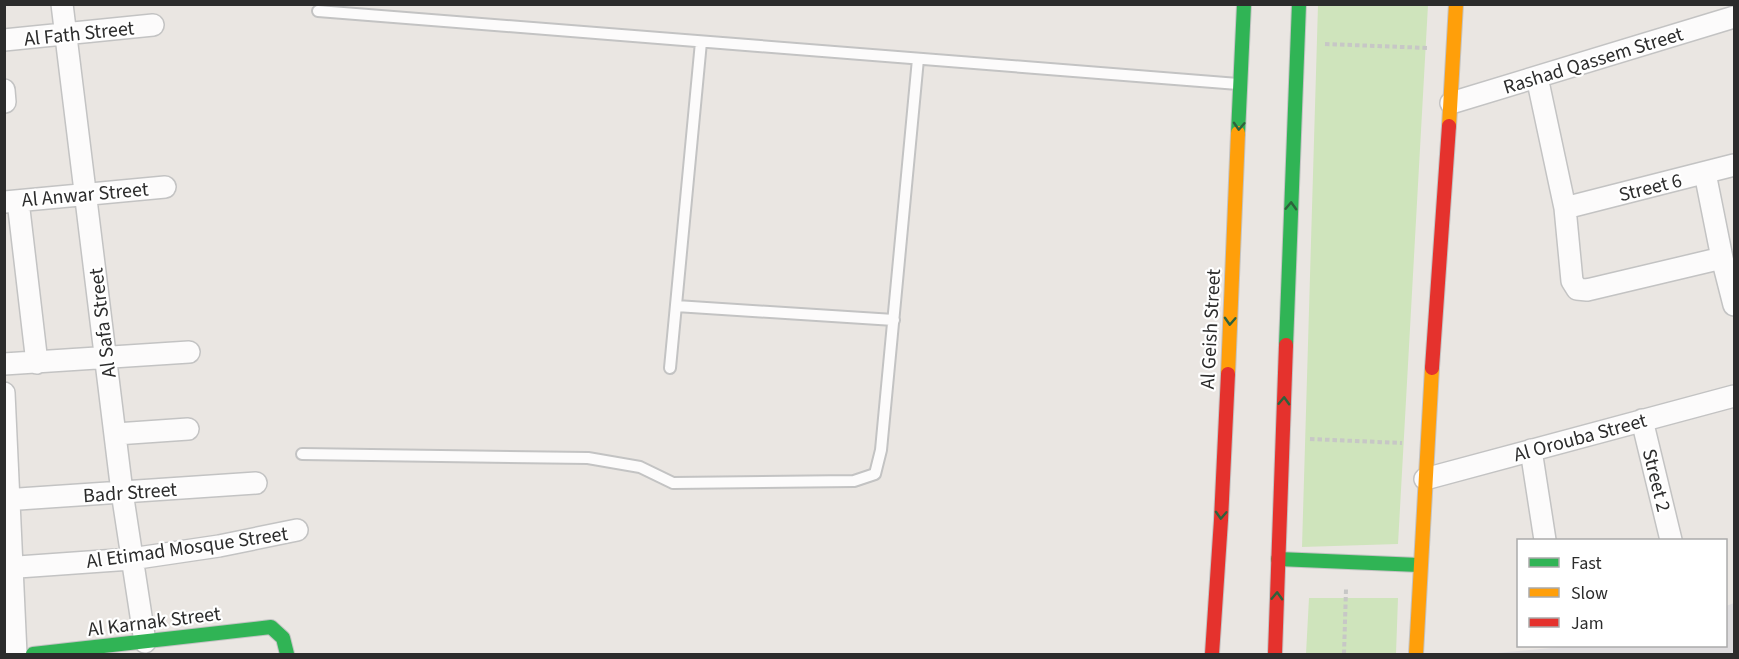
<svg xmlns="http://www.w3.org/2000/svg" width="1739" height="659" viewBox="0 0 1739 659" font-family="'Source Sans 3',sans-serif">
  <rect width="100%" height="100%" fill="#eae6e2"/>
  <path fill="#dddbdd" d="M1734,603V654H1487L1573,646H1726V606Z"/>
  <path fill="#cfe4bc" d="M1318,5H1428L1398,544L1302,547Z
    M1309,598H1398L1396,654H1306Z"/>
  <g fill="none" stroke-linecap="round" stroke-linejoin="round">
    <defs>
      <path id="lane" d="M318,11L1238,84
        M676,306L894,320
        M670,368L701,42
        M302,454L588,458L640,467L673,483L854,481L875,474L881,450L918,59"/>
      <path id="street" d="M62,4L122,492L145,642
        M4,40L153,25
        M1537,77L1565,208L1572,281L1577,289L1587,290L1722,258
        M4,90L5,102
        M1451,103L1734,17
        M1705,173L1722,258L1734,305
        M18,201L37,363
        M5,202L165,187
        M1565,208L1734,165
        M4,364L189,352
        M4,393L16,654
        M1642,420L1671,540
        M116,434L188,429
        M1531,450L1545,540
        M1425,479L1734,396
        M4,500L256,483
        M4,568L131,559L219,546L297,530"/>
      <path id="fast" d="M1238,133L1244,4
        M1286,345L1299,4
        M1278,559L1419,565
        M33,654L271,627L283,638L287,654"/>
      <path id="slow" d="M1449,126L1456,4
        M1228,374L1238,133
        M1416,654L1432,368"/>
      <path id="jam" d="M1432,368L1449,126
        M1212,654L1221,520L1228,374
        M1275,654L1286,345"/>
    </defs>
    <use href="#lane" stroke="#c3c3c3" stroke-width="14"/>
    <use href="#street" stroke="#c3c3c3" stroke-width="24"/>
    <use href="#fast" stroke="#c3c3c3" stroke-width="16"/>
    <use href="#slow" stroke="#c3c3c3" stroke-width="16"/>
    <use href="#jam" stroke="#c3c3c3" stroke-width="16"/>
    <path stroke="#c7c7c6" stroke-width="4" stroke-dasharray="4.5 3" stroke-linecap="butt" d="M1325,44L1429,48
      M1310,439L1402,443
      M1344,654L1346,589"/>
    <use href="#lane" stroke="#fcfbfb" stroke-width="10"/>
    <use href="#street" stroke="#fcfbfb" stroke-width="21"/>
    <use href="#fast" stroke="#30b455" stroke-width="14"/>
    <use href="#slow" stroke="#ff9f0a" stroke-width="14"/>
    <use href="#jam" stroke="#e5322d" stroke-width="14"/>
  </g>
  <defs><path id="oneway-chevron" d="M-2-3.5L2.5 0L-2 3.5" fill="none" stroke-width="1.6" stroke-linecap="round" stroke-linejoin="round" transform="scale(1.5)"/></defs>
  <g stroke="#2e623c">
    <use href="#oneway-chevron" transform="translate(1239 126) rotate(93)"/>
    <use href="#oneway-chevron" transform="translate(1291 206) rotate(-88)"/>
    <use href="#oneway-chevron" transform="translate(1230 321) rotate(93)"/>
    <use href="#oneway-chevron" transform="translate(1284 401) rotate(-88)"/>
    <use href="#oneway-chevron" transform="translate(1221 515) rotate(93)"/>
    <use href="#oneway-chevron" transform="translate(1277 596) rotate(-88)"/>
  </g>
  <g text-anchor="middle" stroke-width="4.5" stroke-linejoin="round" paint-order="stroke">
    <g font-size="20" fill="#2c2c2c" stroke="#fff">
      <text transform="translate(79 33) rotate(-6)" y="7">Al Fath Street</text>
      <text transform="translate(1593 60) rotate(-17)" y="7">Rashad Qassem Street</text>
      <text transform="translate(1650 187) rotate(-14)" y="7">Street 6</text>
      <text transform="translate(85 194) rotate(-5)" y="7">Al Anwar Street</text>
      <text transform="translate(102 323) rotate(-97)" y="7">Al Safa Street</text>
      <text transform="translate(1210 329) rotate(-87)" y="7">Al Geish Street</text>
      <text transform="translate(1580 437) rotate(-15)" y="7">Al Orouba Street</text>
      <text transform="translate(1657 480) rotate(76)" y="7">Street 2</text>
      <text transform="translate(130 492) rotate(-4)" y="7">Badr Street</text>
      <text transform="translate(187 547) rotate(-8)" y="7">Al Etimad Mosque Street</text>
      <text transform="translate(154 621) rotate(-7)" y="7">Al Karnak Street</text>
    </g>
  </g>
  <rect width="1739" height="659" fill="none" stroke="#2c2c2c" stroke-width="12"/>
  <rect x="1517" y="539" width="210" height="108" fill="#ffffff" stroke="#ababab" stroke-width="1.5"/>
  <rect x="1529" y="558" width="30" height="9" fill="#30b455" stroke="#ababab" stroke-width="1.5"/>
  <text x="1571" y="569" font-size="18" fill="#2c2c2c">Fast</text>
  <rect x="1529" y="588" width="30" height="9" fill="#ff9f0a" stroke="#ababab" stroke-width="1.5"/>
  <text x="1571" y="599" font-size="18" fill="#2c2c2c">Slow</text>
  <rect x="1529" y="618" width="30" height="9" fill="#e5322d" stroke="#ababab" stroke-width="1.5"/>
  <text x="1571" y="629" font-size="18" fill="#2c2c2c">Jam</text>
</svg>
